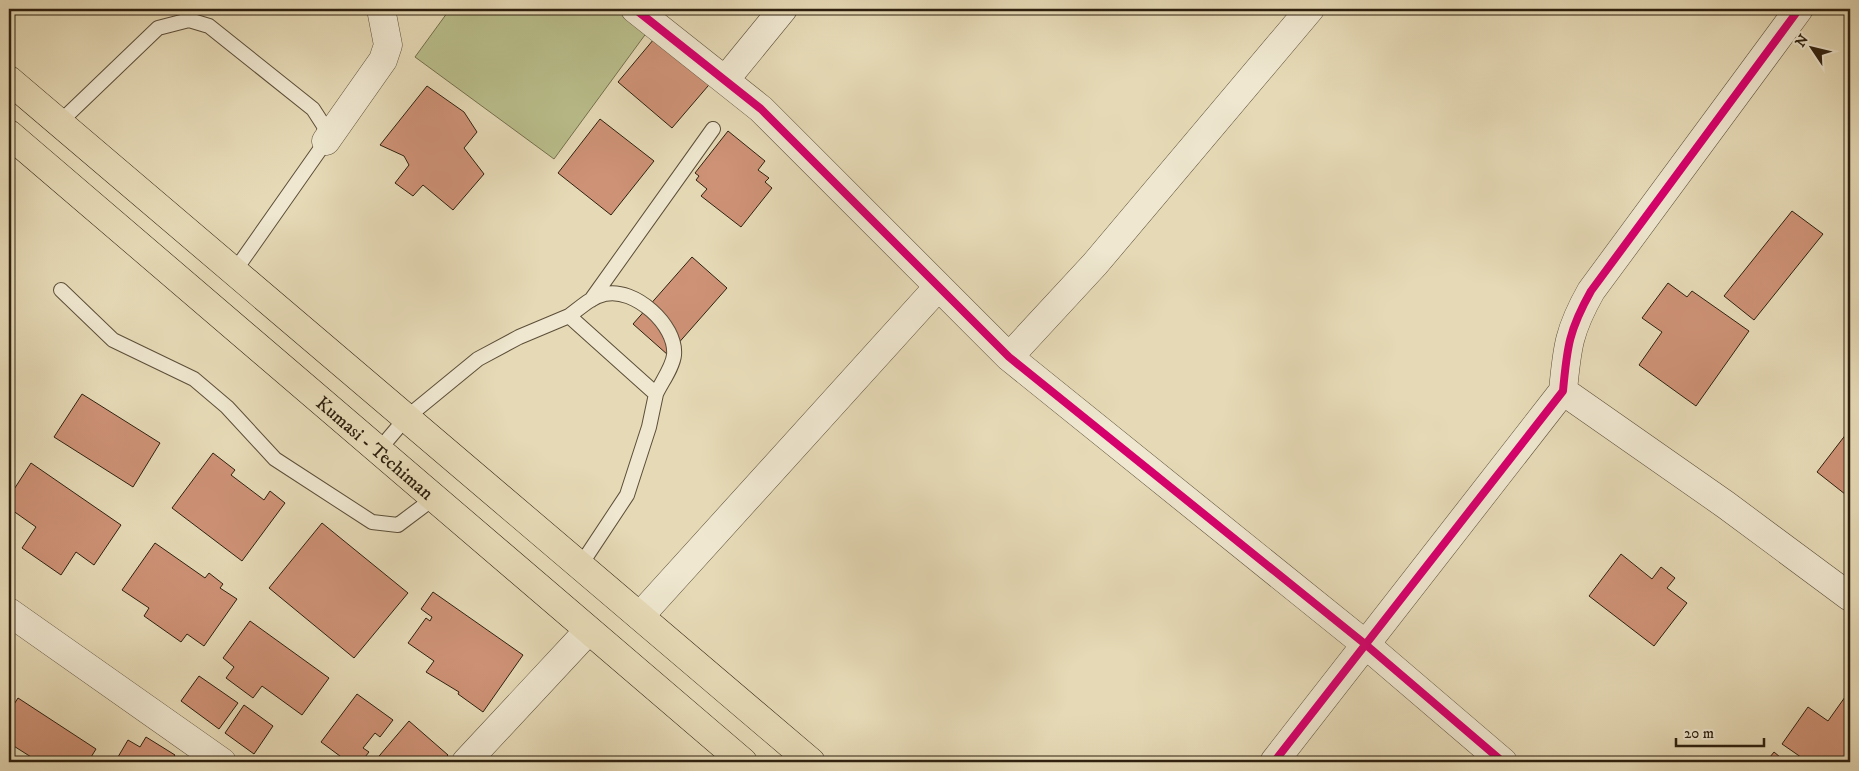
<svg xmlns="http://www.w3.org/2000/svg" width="1859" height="771" viewBox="0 0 1859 771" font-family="'IM FELL DW Pica',serif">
  <rect width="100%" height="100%" fill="#e6dab6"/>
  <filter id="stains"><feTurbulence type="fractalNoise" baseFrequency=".004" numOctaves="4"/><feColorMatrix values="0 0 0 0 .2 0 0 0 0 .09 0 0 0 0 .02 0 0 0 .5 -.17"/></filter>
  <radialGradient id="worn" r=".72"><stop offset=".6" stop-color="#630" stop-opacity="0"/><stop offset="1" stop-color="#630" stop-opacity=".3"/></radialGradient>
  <path fill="#b9be8b" stroke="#746f4d" d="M450,9H623L650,28L554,159L415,57Z"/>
  <path fill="#ce9276" stroke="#2e200f" d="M659,33L714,79L672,128L618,82Z
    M427,86L464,112L477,132L464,148L484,174L453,210L423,185L413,196L395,183L409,165L404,156L380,145Z
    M600,119L654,161L611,215L558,173Z
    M728,131L765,161L758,170L769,178L765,182L772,188L741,227L701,196L707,189L696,180L699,176L695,173Z
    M1792,211L1823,234L1754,320L1724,296Z
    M692,257L727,288L668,355L633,324Z
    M1668,283L1687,297L1692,291L1749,331L1696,406L1639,365L1662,332L1642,318Z
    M82,394L160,443L133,487L54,437Z
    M1850,429V498L1817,472Z
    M213,453L235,470L231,475L264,500L270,491L285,503L242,561L172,508Z
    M31,463L121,525L94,565L76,552L61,575L22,548L36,527L9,508V497Z
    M322,523L408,593L354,658L269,588Z
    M155,543L205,578L209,573L223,584L220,588L237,599L204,646L187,634L181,642L144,616L149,608L122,590Z
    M1621,554L1652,579L1661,567L1675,578L1667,588L1687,603L1654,646L1589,596Z
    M433,592L523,655L483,712L458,694L459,692L426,672L434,661L408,643L426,618L430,621L432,617L421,609Z
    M250,621L329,678L302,715L262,686L253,698L226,678L234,667L223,658Z
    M199,676L238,703L219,729L181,701Z
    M1850,690V762H1808L1782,744L1808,707L1828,721Z
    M357,694L393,720L380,737L375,733L363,748L369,752L361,762H348L321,742Z
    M18,698L96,749L88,762H39L9,743V712Z
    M244,705L273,726L254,754L225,733Z
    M409,721L448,755L442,762H374Z
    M146,737L175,755L170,762H115L128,740L140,747Z
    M1774,752L1786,762H1766Z"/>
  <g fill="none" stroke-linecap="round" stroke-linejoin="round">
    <defs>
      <path id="lane" d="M59,123L158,28L189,20L209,26L313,109L324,126L326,141L234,272
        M61,290L113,340L194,379L227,407L275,459L372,522L398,525L434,498
        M591,300L713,129
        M569,316C580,308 591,297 605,294C634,287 677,325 674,355C673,367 661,383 656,394
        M378,451L406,418L478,359L519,337L569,316L656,394L649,427L627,495L580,566"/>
      <path id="street" d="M635,9L761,109L1009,357L1365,644L1503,762
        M725,80L783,9
        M326,141L383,60L388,45L381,9
        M1009,357L1095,264L1310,9
        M1563,391L1726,505L1850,597
        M9,612L222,762
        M640,616L938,287
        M466,762L588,631
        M1274,762L1563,391C1567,347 1569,330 1591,291L1799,9"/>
      <g id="highway">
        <path d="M9,80L811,762"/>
        <path id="s1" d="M9,134L743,762"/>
      </g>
    </defs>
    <use href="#lane" stroke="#5c4e39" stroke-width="16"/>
    <use href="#street" stroke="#5c4e39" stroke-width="29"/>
    <use href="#highway" stroke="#2e200f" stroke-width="29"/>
    <use href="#lane" stroke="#efe7d0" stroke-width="14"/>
    <use href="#street" stroke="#efe7d0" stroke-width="28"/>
    <use href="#highway" stroke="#e6dab6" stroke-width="28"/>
    <defs>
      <path id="cycleway" d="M635,9L761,109L1009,357L1365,644L1503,762
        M1274,762L1563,391C1567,347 1569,330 1591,291L1799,9"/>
    </defs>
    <use href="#cycleway" stroke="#efe7d0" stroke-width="11"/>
    <use href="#cycleway" stroke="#d6006c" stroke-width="8"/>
  </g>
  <g text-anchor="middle" stroke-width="4.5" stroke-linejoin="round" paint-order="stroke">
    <g font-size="19" fill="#2e200f" stroke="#efe7d0">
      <text dy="7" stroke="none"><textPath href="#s1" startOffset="482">Kumasi - Techiman</textPath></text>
    </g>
  </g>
  <rect width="1859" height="771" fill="none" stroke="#e6dab6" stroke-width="30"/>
  <rect x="10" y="10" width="1839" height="751" fill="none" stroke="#2e200f" stroke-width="2.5"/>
  <rect x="15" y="15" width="1829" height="741" fill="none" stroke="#2e200f"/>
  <g transform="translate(1812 48) rotate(305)" stroke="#efe7d0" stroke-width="4" paint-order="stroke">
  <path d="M0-4L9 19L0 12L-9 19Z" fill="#2e200f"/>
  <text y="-8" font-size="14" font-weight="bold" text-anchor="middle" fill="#2e200f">N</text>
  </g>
  <path d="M1676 738v8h88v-8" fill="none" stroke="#2e200f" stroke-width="2.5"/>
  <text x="1684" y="738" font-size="15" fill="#2e200f" stroke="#efe7d0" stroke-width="4" paint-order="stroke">20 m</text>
  <rect width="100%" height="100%" filter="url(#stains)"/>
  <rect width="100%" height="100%" fill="url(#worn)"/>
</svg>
